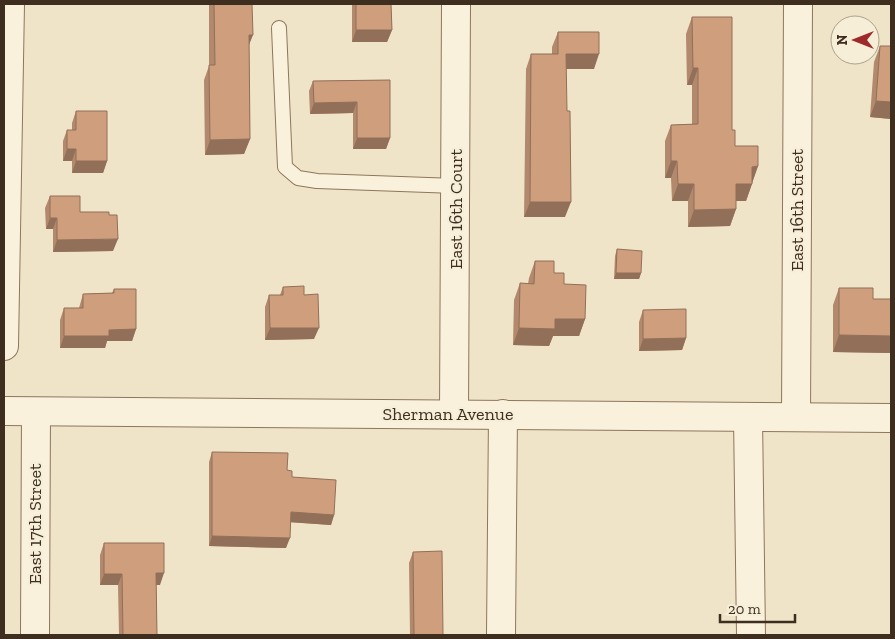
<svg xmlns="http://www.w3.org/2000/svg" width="895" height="639" viewBox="0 0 895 639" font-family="'Zilla Slab',serif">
  <rect width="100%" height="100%" fill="#f0e4c8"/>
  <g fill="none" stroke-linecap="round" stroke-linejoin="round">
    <defs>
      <path id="service" d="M279,28L285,167L298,178L317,181L456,186"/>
      <path id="minor" d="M4,346L10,4
        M454,414L456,4
        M748,417L751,635
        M796,417L798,4
        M35,635L36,412
        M501,635L503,414"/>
      <path id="tertiary" d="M4,411L891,418"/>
    </defs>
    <use href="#service" stroke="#8d765c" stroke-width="16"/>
    <use href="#minor" stroke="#8d765c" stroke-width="30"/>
    <use href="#tertiary" stroke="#8d765c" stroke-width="30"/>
    <use href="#service" stroke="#faf1dc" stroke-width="14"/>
    <use href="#minor" stroke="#faf1dc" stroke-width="28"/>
    <use href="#tertiary" stroke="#faf1dc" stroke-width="28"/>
  </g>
  <path fill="#b2896c" d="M209,4H252L249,45L250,139L244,154L205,155L204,80L209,66Z
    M352,4H391L392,30L387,42H352Z
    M692,17L732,130L735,146L758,166L746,201H736V209L730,226L688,227V201H672L671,178H665V141L671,125L692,124V85H687L686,34Z
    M558,32L594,69H566L565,217H524L526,69L531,54H552V47Z
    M880,46H891V119L870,117L874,62Z
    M390,80V138L386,149H353V113L310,114L309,91L313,81Z
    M76,111L107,161L103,173H72V161H63V141L67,130H72V123Z
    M50,196L80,212L113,251L53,252V229H46L45,208Z
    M617,249L641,273L639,279H614L615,256Z
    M535,261L554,273L564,284L585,319L579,336H553L549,346L513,345L514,300L520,283L528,284L529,278Z
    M283,287L304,295L314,339L265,340V307L269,295H280Z
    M839,288L873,299H891V353L833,352V305Z
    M114,289L136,329L132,341H107L105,348H60V320L64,308H79L83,294L112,293Z
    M643,310L686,338L682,350L639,351V322Z
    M212,452L287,470L292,477L334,515L331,525L290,522L286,548L209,546V462Z
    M104,543L160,585H156L157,635H119L118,585H100V555Z
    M413,552L443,635H410L409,563Z"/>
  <path fill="#916f58" d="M356,30H392L387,42H352Z
    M249,35H253L247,50Z
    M566,54H599L594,69H561Z
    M693,68H698L692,85H687Z
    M876,101L891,102V119L870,117Z
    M357,102L353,113L310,114L314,103Z
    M357,138H390L386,149H353Z
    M250,139L244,154L205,155L210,140Z
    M67,149H76L72,161H63Z
    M76,161H107L103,173H72Z
    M671,161H677L671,178H665Z
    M758,166L752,183V167Z
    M678,184H694L688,201H672Z
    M736,184H752L746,201H730Z
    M530,202H571L565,217H524Z
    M736,209L730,226L688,227L694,210Z
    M50,218H57L53,229H46Z
    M118,239L113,251L53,252L57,240Z
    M616,273H641L639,279H614Z
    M555,319H585L579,336H553L549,346L513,345L519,328Z
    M270,328H319L314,339L265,340Z
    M136,329L132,341H107L105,348H60L64,336L109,330Z
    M839,335L891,336V353L833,352Z
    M686,338L682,350L639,351L643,339Z
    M291,512L334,515L331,525L287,522Z
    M212,536L290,538L286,548L209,546Z
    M156,573H164L160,585H152Z
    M104,574H122L118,585H100Z"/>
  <path fill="#cf9f7d" stroke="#916f58" d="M214,4H252L253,35H249L250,139L210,140L209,65H215Z
    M356,4H391L392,30H356Z
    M692,17H732V130H735V146H758V166L752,167V184H736V209L694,210V184H678L677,161H671V125L698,124V68H693Z
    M558,32H599V54H566L567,111H570L571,202H530L531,54H558Z
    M880,46H891V102L876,101Z
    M390,80V138H357V102L314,103L313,81Z
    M76,111H107V161H76V149H67V130H76Z
    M50,196H80V212H109V215H117L118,239L57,240V218H50Z
    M617,249L642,251L641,273H616Z
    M535,261H554V273H564V284L586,285L585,319H555V329L519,328L520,283L534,284Z
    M304,286V295L318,294L319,328H270L269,295H283V287Z
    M839,288H873V299H891V336L839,335Z
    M114,289H136V329L109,330V336H64V308H83V294L114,293Z
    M686,309V338L643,339V310Z
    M212,452L288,453L287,470L292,471V477L336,480L334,515L291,512L290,538L212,536Z
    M104,543H164V573H156L157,635H123L122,574H104Z
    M442,551L443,635H414L413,552Z"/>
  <g text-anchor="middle" stroke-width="4.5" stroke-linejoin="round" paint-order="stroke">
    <g font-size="18" fill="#3d2e20" stroke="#f7eed8">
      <text transform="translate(456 209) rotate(-90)" y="6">East 16th Court</text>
      <text transform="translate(797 210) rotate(-90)" y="6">East 16th Street</text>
      <text x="448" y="420">Sherman Avenue</text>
      <text transform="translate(35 524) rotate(-90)" y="6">East 17th Street</text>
    </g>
  </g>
  <rect width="895" height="639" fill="none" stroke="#3d2e20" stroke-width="10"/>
  <g transform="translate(855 40) rotate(270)"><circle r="24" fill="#f7eed8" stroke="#ada18e"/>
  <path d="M0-4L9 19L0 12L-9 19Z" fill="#9e2a2b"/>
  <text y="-8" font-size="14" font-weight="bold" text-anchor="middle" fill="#3d2e20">N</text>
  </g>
  <path d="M720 614v8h75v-8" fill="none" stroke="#3d2e20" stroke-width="2.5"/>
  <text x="728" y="614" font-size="15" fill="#3d2e20" stroke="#f7eed8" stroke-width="4" paint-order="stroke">20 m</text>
</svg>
